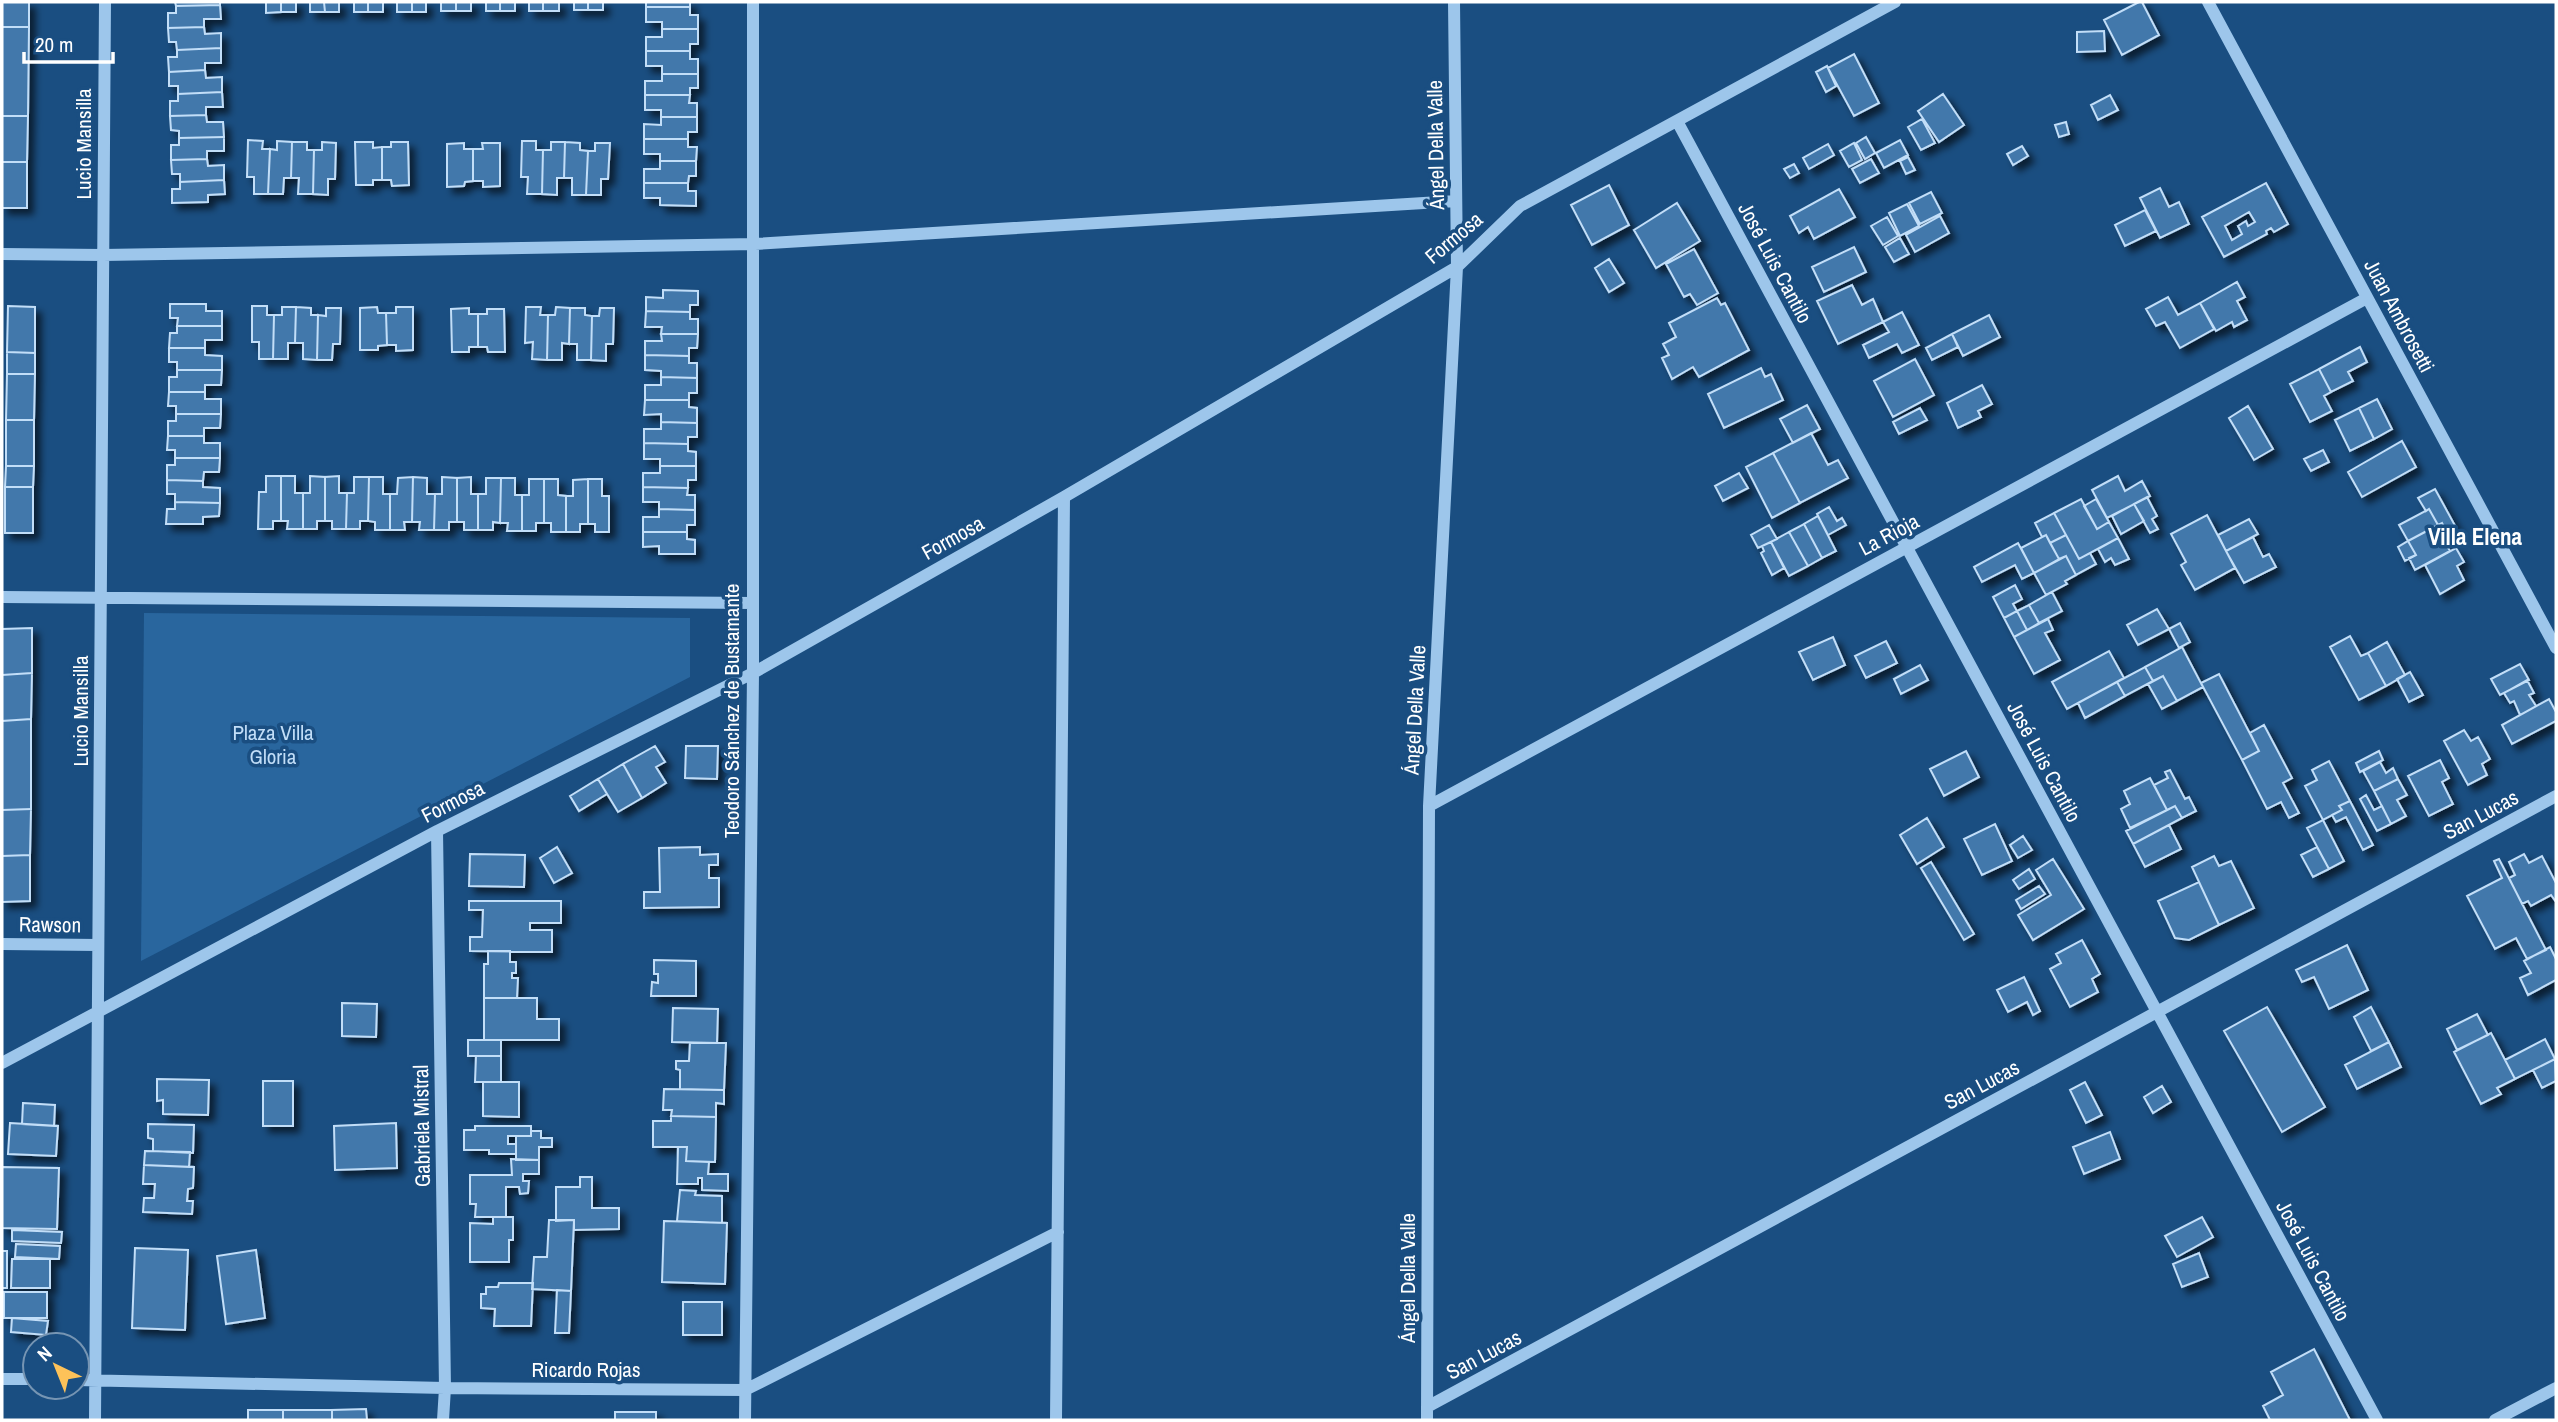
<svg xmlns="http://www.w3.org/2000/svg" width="2558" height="1422" viewBox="0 0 2558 1422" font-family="'Archivo Narrow',sans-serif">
  <defs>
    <filter id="shadow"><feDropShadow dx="6" dy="6" stdDeviation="3.5" flood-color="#0009"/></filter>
  </defs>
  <rect width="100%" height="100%" fill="#1a4e81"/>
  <path fill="#29669e" d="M144,613L690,618V677L141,961Z"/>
  <path fill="#4378ab" stroke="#c2def8" stroke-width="2" fill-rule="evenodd" filter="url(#shadow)" d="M2,2H29V27H2Z
    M175,2H220V5L176,6Z
    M266,2H281V12L266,13Z
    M281,2H296V12H281Z
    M310,2H324L325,12H310Z
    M324,2H339V12H325Z
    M354,2H368V12H354Z
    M368,2H383V12H368Z
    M397,2H412V12H397Z
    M412,2H426V12H412Z
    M441,2H456V11H441Z
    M456,2H471V11H456Z
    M486,2H500V11H486Z
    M500,2H515V11H500Z
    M529,2H543V11H529Z
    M543,2H559V11H543Z
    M574,2H588V10H574Z
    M588,2H603V10H588Z
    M646,2H690V7H646Z
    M2139,2H2142L2159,35L2122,55L2104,20Z
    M220,5L221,19H204V27L168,28V13H176V6Z
    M646,7H690V15H698V29H662V22H646Z
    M2,27H29L28,116H2Z
    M204,27L205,34L221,33V48L177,50L176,42H169L168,28Z
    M662,29H698V44H690V51H646V37H662Z
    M2104,31L2105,51L2077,52V32Z
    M221,48V63H205V70L169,72L168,57H177V50Z
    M646,51H690V59H698V74H662V66H646Z
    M1854,54L1879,103L1854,116L1828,68Z
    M1827,66L1836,86L1826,92L1816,72Z
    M205,70L206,78L222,77V92L178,94V86H169V72Z
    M662,74H698V88H690V95H645V81H662Z
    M222,92L223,107H206V115L170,116V101H178V94Z
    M1943,94L1964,125L1939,142L1918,111Z
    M645,95H690L689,103H697V117H661V110H645Z
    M2110,95L2118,110L2098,120L2091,105Z
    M206,115L207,122H223L224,137L179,138V131L171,130L170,116Z
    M2,116H28L27,162H2Z
    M661,117H697V132H688V139H644V124L661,125Z
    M1922,119L1935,143L1921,150L1908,127Z
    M2066,122L2069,134L2059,137L2055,125Z
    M224,137V151H207V159L171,160V145H179V138Z
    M1866,137L1875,153L1865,159L1856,143Z
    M644,139H688V147H697L696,161H660V154H644Z
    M248,140L263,141L262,149H270L268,194H254V177H247Z
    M1900,140L1908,155L1884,168L1876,153Z
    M277,141L292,142L291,178H284L283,194H268L270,149L277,150Z
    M522,141H536V150H543L542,194H527L528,177H521Z
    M292,142H307V150H314L313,194H298L299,178H291Z
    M322,142L336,143L335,179H328V195L313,194L314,150H322Z
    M355,142H373V148L382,147V180H373V185H356Z
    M391,142H408L409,185L392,186L391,180H382V147H391Z
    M551,142H565L564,178H557V195L542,194L543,150H551Z
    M565,142L580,143V150L588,151L586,195H572V178H564Z
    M464,143V149H473V181L465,182L464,186L447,187V144Z
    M482,143H500V186L483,187V181H473V149H483Z
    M595,143H610L608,179H601V195H586L588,151H595Z
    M1854,143L1862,160L1849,167L1840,151Z
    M1828,144L1834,155L1809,169L1803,158Z
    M2022,146L2028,156L2013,165L2007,154Z
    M1908,157L1915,170L1906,174L1900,161Z
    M207,159L208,166L224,165V180L180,182V174H172L171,160Z
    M1871,159L1879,173L1860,183L1852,169Z
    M660,161H696V176H689L688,183H644V169H660Z
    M2,162H27V208H2Z
    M1794,164L1799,173L1790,178L1784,169Z
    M224,180L225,194L208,195V202L172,203V189H180V182Z
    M644,183H688V191H696V206L660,205V198H644Z
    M2266,183L2288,224L2274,232L2271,228L2266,231L2267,234L2224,257L2202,217ZM2249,212L2255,222L2248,226L2246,221L2238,226L2242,234L2232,240L2225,226Z
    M1609,185L1629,225L1592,245L1571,205Z
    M2160,188L2169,207L2179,202L2189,224L2160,238L2140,198Z
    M1839,189L1855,217L1814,239L1808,227L1799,233L1790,216Z
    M1931,192L1942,213L1920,224L1909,203Z
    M1677,203L1700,241L1656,268L1634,230Z
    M1907,204L1919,226L1900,236L1889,213Z
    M2145,210L2156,231L2125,246L2115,225Z
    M1940,216L1949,233L1915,252L1906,235Z
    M1887,217L1898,236L1883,245L1871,226Z
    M1900,238L1909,254L1894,262L1885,247Z
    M1854,247L1866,272L1824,292L1812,267Z
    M1694,249L1718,293L1697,305L1690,294L1684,297L1666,264Z
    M1609,259L1624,283L1609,292L1595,268Z
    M2237,282L2245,297L2237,301L2247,320L2234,327L2232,322L2216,331L2200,303Z
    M1852,285L1862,305L1873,299L1883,322L1838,344L1817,301Z
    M663,290L698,291V305H690V312L646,311V297L663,298Z
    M2168,297L2178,315L2200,303L2214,329L2180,348L2165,322L2156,326L2146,309Z
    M1717,298L1721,305L1725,303L1749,350L1699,377L1693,367L1672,379L1662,358L1669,355L1663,344L1676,337L1669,323Z
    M170,304H206V311H222V326H177L178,318H170Z
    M8,306L35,307V353L7,352Z
    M252,306H267V315H274L273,359H259V342H252Z
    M282,307H296L295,343H288V359H273L274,315H282Z
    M296,307L311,308V315H318L317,360L303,359V343H295Z
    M377,307L378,313H386L387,345L378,346V350H360V308Z
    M396,307H413V350L396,351V345H387L386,313H396Z
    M526,307H541L540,315H548L547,360L532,359L533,342L525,343Z
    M556,307L570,308L569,344L562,343V360H547L548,315H555Z
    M326,308H341L340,344H333L332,360H317L318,315L326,316Z
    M469,308V314H478V347H469V352H452L451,309Z
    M570,308H585V315L592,316L591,360H577V344H569Z
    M600,308H614L613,344H606V361L591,360L592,316H599Z
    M487,309H504L505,352H488L487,347H478V314H487Z
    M646,311L690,312V319H698V334H661L662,327H645Z
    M1902,312L1919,345L1902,353L1897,344L1869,358L1863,345L1889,332L1883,322Z
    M1989,315L2000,337L1963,356L1952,334Z
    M177,326H222V340H205V348H169L170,333H177Z
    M661,334H698L697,348H689V356L645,355V341H662Z
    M1952,334L1958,347L1932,360L1926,348Z
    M2360,347L2367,362L2348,372L2353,381L2331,392L2319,369Z
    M169,348H205V355L222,356V370H177V362H169Z
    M7,352L35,353V374H7Z
    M645,355L689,356V363H697V378L661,377V371L645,370Z
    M1915,359L1934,395L1893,417L1874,381Z
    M1761,368L1765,377L1771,374L1783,400L1724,428L1708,394Z
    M2319,369L2331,392L2324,396L2332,411L2310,422L2290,384Z
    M177,370H222L221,385H205V392H169V377H177Z
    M7,374H35L34,420H6Z
    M661,377L697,378V393H689V400H645V385H661Z
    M1982,385L1992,404L1978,411L1981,417L1958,428L1947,403Z
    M169,392H205V399H221V414H176V406H168Z
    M2377,399L2392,429L2374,439L2359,408Z
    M645,400H689V407L697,408V423L661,422V414L644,415Z
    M1807,405L1820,429L1793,443L1780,419Z
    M2248,406L2273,449L2254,460L2229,418Z
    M1920,408L1927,420L1899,434L1893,422Z
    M2359,408L2374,439L2350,451L2335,420Z
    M176,414H221L220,428H204V436H168V421H176Z
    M6,420H34V466H6Z
    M661,422L697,423V437H688V444L644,443V429H661Z
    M1811,433L1828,465L1838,460L1848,478L1800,503L1773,453Z
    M168,436H204V443H220V458H175V450H167Z
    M2402,441L2416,467L2362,497L2348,472Z
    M644,443L688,444V451L696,452V466H660V459H644Z
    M2323,450L2329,462L2311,471L2304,459Z
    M1773,453L1800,503L1772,518L1746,467Z
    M175,458H220L219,472H204L203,481L167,480V465H175Z
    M6,466H34L33,487H5Z
    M660,466H696V480H688V488L643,487V473H660Z
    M1739,473L1748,488L1723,501L1715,486Z
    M266,476H281V521H273V529H258L259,492H266Z
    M281,476H295V493H303V529H287L288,521H281Z
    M310,476L325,477V521H317V529H303V493H310Z
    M339,476V493H347L346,529H332V521H325V477Z
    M2118,476L2125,491L2142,481L2150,496L2107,518L2092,490Z
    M354,477H369L368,521H360V529H346L347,493H354Z
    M369,477H383V494H390V530H375V522L368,521Z
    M413,477L412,522H404L405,530H390V494H397L398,478Z
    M413,477L427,478V494H435L434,530H419L420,522H412Z
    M442,477L457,478V522H449V530H434L435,494H442Z
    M471,477V494H478V530H464V522H457V478Z
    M486,478H501L500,523L493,522V530H478V494H486Z
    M501,478H515V495H522V531H507L508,523H500Z
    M529,479H544V523H536V531H522V495H529Z
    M544,479H558V495L566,496V532H551V523H544Z
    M588,479V524H580V532H566V496H573V480Z
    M588,479H602V496H609V532H595V524H588Z
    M167,480L203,481V487L220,488V503L175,502V494H167Z
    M5,487H33V533H5Z
    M643,487L688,488L687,495H695V510L659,509V502H643Z
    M2435,489L2458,531L2449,536L2442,523L2438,525L2429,509L2426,511L2418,498Z
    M2147,497L2157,516L2152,519L2158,529L2150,533L2134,504Z
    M2081,499L2097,529L2109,522L2118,538L2079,559L2054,513Z
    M2096,499L2109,522L2097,529L2084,506Z
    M175,502L220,503L219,516L203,517V524H166L167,509H175Z
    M2134,504L2144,521L2121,534L2112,516Z
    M1829,507L1837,521L1842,518L1846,525L1828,535L1817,514Z
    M659,509L695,510V525H687V532H643V517H659Z
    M2429,509L2438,525L2408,541L2399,525Z
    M2054,513L2066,535L2050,543L2046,535L2042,537L2035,523Z
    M2207,515L2235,568L2195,590L2181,565L2186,562L2171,534Z
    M1818,516L1836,551L1822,558L1804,524Z
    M2249,519L2258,534L2226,551L2218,535Z
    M2442,523L2449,536L2443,539L2450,551L2415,570L2409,558L2416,555L2408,541Z
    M1804,524L1822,558L1808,566L1789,532Z
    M1769,525L1777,539L1758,548L1751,535Z
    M643,532H687V539L695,540V554H659V546L643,547Z
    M1789,532L1808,566L1789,576L1771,542Z
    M2046,535L2059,559L2034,573L2021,548Z
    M2066,535L2079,559L2090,553L2096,564L2076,575L2066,556L2059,559L2050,543Z
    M2253,537L2263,557L2269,554L2276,567L2244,583L2226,551Z
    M2118,538L2129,559L2115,565L2111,558L2105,562L2098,549Z
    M2408,541L2416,555L2405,561L2398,547Z
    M1771,542L1784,568L1772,575L1761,553L1764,551L1762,546Z
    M2018,543L2034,573L2022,579L2015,565L1982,582L1974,567Z
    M2456,548L2464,562L2457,566L2464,580L2440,594L2425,565Z
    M2066,556L2076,575L2065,581L2067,584L2046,595L2034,573Z
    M2015,585L2022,599L2013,604L2017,611L2004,618L1993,597Z
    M2052,592L2062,611L2039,623L2029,605Z
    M2029,605L2039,623L2027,630L2017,611Z
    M2157,609L2169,629L2138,645L2127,625Z
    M2017,611L2027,630L2014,637L2004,618Z
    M2048,619L2053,630L2045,633L2060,660L2034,674L2014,637Z
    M2180,623L2190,642L2179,648L2169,629Z
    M32,628V673L2,675V629Z
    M2350,636L2361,656L2368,653L2386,686L2359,700L2330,647Z
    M1833,637L1845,665L1813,680L1799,652Z
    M1886,641L1897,663L1866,678L1855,656Z
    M2387,642L2405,675L2386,686L2368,653Z
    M2182,647L2203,687L2177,701L2163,676L2153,681L2145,667Z
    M2109,651L2124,678L2067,709L2052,682Z
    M2520,664L2529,680L2500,695L2491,679Z
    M1920,665L1928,680L1901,694L1894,679Z
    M2145,667L2153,681L2125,696L2117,682Z
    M2410,672L2423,695L2409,702L2397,679Z
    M32,673L31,719L2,721V675Z
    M2219,674L2259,751L2242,760L2201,683Z
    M2163,676L2177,701L2162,709L2148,684Z
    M2527,680L2534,693L2529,695L2536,706L2520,715L2514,701L2510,703L2504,693Z
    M2117,682L2125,696L2085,718L2078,703Z
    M2549,699L2556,712V721L2512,744L2502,725Z
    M31,719V809L2,810V721Z
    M2264,725L2292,778L2283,783L2299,813L2289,818L2281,802L2267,809L2242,760L2259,751L2250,733Z
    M2464,730L2471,741L2478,737L2490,759L2482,764L2487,775L2468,785L2444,741Z
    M655,746L665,762L656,767L666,783L642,798L623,764Z
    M686,746H718L717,779L685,778Z
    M1966,751L1979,777L1944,796L1930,769Z
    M2379,751L2383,760L2360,772L2356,763Z
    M2440,760L2449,778L2442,782L2453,804L2429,816L2408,776Z
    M2329,761L2350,801L2339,806L2342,810L2323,820L2305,786L2317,780L2312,770Z
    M2380,762L2386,773L2393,768L2398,779L2374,791L2363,771Z
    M623,764L642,798L618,812L598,779Z
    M2170,770L2185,799L2189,797L2196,811L2182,818L2175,806L2167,810L2154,785L2168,778L2165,772Z
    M2150,778L2167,810L2130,828L2121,809L2130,804L2124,791Z
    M598,779L607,794L579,811L570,796Z
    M2398,779L2407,795L2397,800L2406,816L2391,824L2374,791Z
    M2366,795L2374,810L2382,806L2391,824L2377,831L2360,799Z
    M2350,801L2373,845L2363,850L2346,817L2336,822L2332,815L2342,810L2339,806Z
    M2175,806L2182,818L2133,844L2126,831Z
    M31,809L30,855L2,856V810Z
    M1927,818L1944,847L1917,864L1900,835Z
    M2323,820L2344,861L2329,869L2307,828Z
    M1995,824L2012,861L1982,875L1964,839Z
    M2169,825L2181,849L2145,867L2133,844Z
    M2023,836L2032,850L2018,858L2010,845Z
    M557,847L572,873L554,883L540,858Z
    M700,847V855L718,854V865H709V878H719V907L644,908V892H660L659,848Z
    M2317,847L2329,869L2313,877L2301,855Z
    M470,854L525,855L524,887L469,886Z
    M2524,854L2529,863L2542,856L2556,883V902L2551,895L2531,906L2528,901L2522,904L2509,878L2515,875L2509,862Z
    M30,855V901L2,902V856Z
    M2214,856L2219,866L2231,861L2254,908L2219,925L2192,867Z
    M2053,859L2084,909L2033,940L2018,915L2051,895L2036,870Z
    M2499,859L2546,950L2527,959L2516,938L2495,949L2467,896L2502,878L2494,861Z
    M1931,862L1974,934L1964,940L1921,868Z
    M2029,869L2035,879L2019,889L2013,880Z
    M2199,882L2219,925L2189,940L2175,938L2158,901Z
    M2039,886L2045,894L2021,909L2016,900Z
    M469,901H561V923H530V930H552V952L470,951V937H482L483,910H469Z
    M2082,940L2100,974L2092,979L2098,992L2070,1007L2050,969L2061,963L2056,954Z
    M2347,945L2368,990L2329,1009L2314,977L2302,982L2296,970Z
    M2550,947L2556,959V980L2528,995L2520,978L2531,973L2524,961Z
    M488,951H510V962H516V973H512V978H518L517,998H484V964H488Z
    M654,960L696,961V996H651L652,982L658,983V974H654Z
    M2024,977L2040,1011L2033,1015L2027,1002L2008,1012L1997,990Z
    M484,998H537V1019H559V1040H484Z
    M342,1003L377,1004L376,1037L342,1036Z
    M2267,1007L2325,1107L2282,1132L2224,1031Z
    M2371,1007L2389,1042L2371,1051L2354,1017Z
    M673,1008L718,1009L717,1043L672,1042Z
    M2477,1014L2488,1035L2457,1050L2447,1029Z
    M2491,1033L2515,1079L2497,1088L2501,1094L2481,1104L2454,1052Z
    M2545,1039L2555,1059L2515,1079L2505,1060Z
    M468,1040H501V1056H468Z
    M2389,1042L2401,1067L2357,1089L2345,1065Z
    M690,1043H726L724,1090L680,1089V1070L676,1069V1061H689Z
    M476,1056H501V1082H475Z
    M2555,1059L2556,1081L2542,1088L2533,1070Z
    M157,1079L209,1080L208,1115L163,1114V1100L157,1101Z
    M263,1081H293V1126H263Z
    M483,1082H519V1117L483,1116Z
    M2085,1082L2102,1115L2086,1123L2070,1090Z
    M2162,1086L2171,1102L2153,1113L2144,1097Z
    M664,1089L724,1090V1104L716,1103V1117L671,1116L672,1110H663Z
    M23,1103L55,1105L54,1126L22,1124Z
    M671,1116L716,1117L715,1162L686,1161L687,1147H653V1121H671Z
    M10,1123L58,1126L56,1156L8,1154Z
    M396,1123L397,1168L335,1170L334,1126Z
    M148,1124L194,1125L193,1153L153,1151V1139L148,1138Z
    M475,1126H531V1136H508V1144H516V1154H489V1150H464V1130H475Z
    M531,1131H541V1138H552V1147H539V1160H516V1136H531Z
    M2110,1132L2120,1159L2084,1174L2073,1147Z
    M678,1147H687L686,1161L709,1162L708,1174H728V1191L702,1190V1178H698V1184H677Z
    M145,1151L190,1152L189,1167L144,1165Z
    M511,1159L539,1160V1174H523V1181H529L528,1193L520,1194L519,1187H506V1217H475L476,1204H470V1175H512Z
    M144,1165L194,1167L193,1188L188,1189L187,1201H193L192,1214L143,1212L144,1198H154L155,1184H143Z
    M2,1167L59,1168L57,1229L2,1228Z
    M580,1177H592V1208H619V1229L574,1230V1220L556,1221V1187H580Z
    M680,1190L696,1191L695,1195L722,1196V1223L677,1221Z
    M493,1217H513V1240H509V1262H470V1223L493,1224Z
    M2202,1217L2213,1237L2177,1257L2165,1236Z
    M549,1220H574L571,1291L532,1289L534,1257H547Z
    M664,1221L727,1223L725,1284L662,1282Z
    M12,1230L62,1232L61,1243L12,1241Z
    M16,1244L60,1246L59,1259L15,1257Z
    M135,1248L188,1250L185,1330L132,1328Z
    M256,1250L265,1318L226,1324L217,1256Z
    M2,1251H7V1288H2Z
    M2199,1253L2208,1277L2182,1287L2173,1264Z
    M12,1259H50V1288H11Z
    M499,1283H533L531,1326H494L495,1309L481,1308V1294H486V1287H498Z
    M557,1290L571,1291L569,1333H555Z
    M4,1292H47V1318H4Z
    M683,1302H722V1335H683Z
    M12,1318L48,1321L46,1335L11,1332Z
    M2314,1349L2350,1420H2270L2263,1406L2283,1395L2271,1372Z
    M366,1409L367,1420H332V1410Z
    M248,1410H283V1420H248Z
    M283,1410H332V1420H283Z
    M615,1412H656V1420H615Z"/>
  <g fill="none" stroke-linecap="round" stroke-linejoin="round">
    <path stroke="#9dc6eb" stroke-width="12" d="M2208,2L2556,648
      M1677,121L2377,1420
      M2,254L103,255L755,244L1456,201
      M2,597L752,603
      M1429,806L2367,298
      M437,831L445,1388L443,1420
      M2,944L98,945
      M2,1063L437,831L753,673L1064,497L1457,267L1520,206L1895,2
      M2,1379H35
      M77,1380L445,1388L745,1390L1058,1232
      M1427,1407L2556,796
      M95,1420L105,2
      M745,1420L753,673V2
      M1056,1420L1064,497
      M1427,1420L1429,806L1457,267L1454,2
      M2495,1420L2556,1388"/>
  </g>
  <g text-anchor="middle" stroke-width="7" stroke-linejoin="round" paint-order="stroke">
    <g font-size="21" fill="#fff" stroke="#1a4e81">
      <text transform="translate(84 144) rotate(-90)" y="7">Lucio Mansilla</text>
      <text transform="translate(1436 145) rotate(-91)" y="7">Ángel Della Valle</text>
      <text transform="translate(1454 238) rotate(-40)" y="7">Formosa</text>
      <text transform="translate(1775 263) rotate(62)" y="7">José Luis Cantilo</text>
      <text transform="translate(2399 316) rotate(62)" y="7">Juan Ambrosetti</text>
      <text transform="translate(1889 535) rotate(-28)" y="7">La Rioja</text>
      <text transform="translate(953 538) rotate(-29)" y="7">Formosa</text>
      <text transform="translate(1415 710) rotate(-87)" y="7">Ángel Della Valle</text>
      <text transform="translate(81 711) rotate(-90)" y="7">Lucio Mansilla</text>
      <text transform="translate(732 711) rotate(-90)" y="7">Teodoro Sánchez de Bustamante</text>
      <text transform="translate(2044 762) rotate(62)" y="7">José Luis Cantilo</text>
      <text transform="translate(453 802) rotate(-27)" y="7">Formosa</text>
      <text transform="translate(2481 815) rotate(-28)" y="7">San Lucas</text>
      <text transform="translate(50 925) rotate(1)" y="7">Rawson</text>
      <text transform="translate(1982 1085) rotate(-28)" y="7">San Lucas</text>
      <text transform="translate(422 1126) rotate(-91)" y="7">Gabriela Mistral</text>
      <text transform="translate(2313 1261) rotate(62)" y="7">José Luis Cantilo</text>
      <text transform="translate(1408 1278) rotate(-90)" y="7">Ángel Della Valle</text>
      <text transform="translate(1484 1355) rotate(-28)" y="7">San Lucas</text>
      <text x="586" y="1377">Ricardo Rojas</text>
    </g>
    <g font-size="21" fill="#c2def8" stroke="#1a4e81">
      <text x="273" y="740">Plaza Villa<tspan x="273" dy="24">Gloria</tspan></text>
    </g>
    <g font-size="23" font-weight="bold" fill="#fff" stroke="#1a4e81">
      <text x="2475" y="545">Villa Elena</text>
    </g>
  </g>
  <rect width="2558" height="1422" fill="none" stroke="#ffffff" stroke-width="7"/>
  <g transform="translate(56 1366) rotate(317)"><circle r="33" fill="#1a4e81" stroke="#7695b3" stroke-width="2"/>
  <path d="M0-5L12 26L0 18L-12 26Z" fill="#fdc259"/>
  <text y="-10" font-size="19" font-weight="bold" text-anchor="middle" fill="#ffffff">N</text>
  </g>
  <path d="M24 52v10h89v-10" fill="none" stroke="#ffffff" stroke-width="3.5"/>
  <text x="35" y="52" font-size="21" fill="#ffffff" stroke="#1a4e81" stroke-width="5" paint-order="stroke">20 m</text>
</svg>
